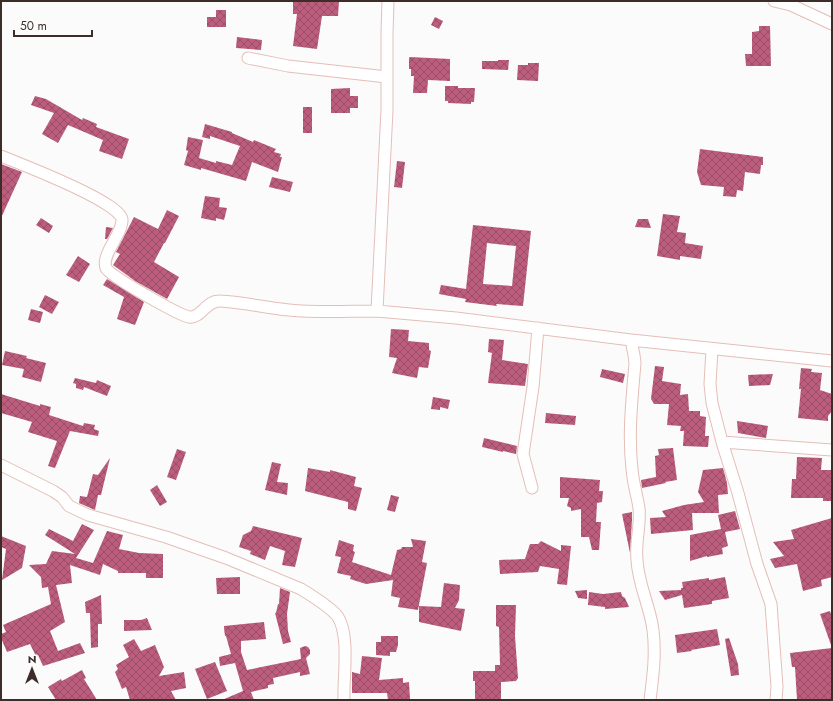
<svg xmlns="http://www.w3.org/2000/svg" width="833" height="701" viewBox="0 0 833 701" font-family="Jost,sans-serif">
  <defs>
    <pattern id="building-cross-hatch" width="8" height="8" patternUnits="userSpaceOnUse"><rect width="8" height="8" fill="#bc5d7e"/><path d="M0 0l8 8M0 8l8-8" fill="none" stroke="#9a4d67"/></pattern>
  </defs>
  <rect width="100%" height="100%" fill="#fbfbfb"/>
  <path fill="url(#building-cross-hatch)" fill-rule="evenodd" d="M293,1H339L338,16H322L317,49L293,46L297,14H293Z
    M216,10H226V27H207V17H216Z
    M435,17L443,21L439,29L431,25Z
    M759,26H770L771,66H746L745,54H752V32L759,31Z
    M237,37L262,40L261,50L236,48Z
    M410,57L450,59V81L428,80L427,93H413L414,76H411V69H409V58Z
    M498,60H509L508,70L482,69V61H498Z
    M528,63H539L538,81L517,80L518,65H528Z
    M445,86H458V88H475L474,102H471V104L448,103V101H445Z
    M350,88V96H358V108H350V113H331V89Z
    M35,96L46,99L82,120L83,118L97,124L96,127L129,139L122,159L99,151L103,140L68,125L58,143L42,134L54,113L31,105Z
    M303,107H312V133H303Z
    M205,124L232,132V133L253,142L254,140L276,149L274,152L281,154L280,157H282L278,172L252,162L246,181L201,168V170L184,165L188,151L186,150L188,137L203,140L199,158L216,163V161L232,165L240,146L210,136V139L202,137Z
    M700,149L763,157V165H761L760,174L745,172L743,191L737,190L736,197L723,196L724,187L701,185L697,172Z
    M397,161L405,162L402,188L394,187Z
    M1,164L22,172L1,218Z
    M272,177L293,182L290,192L269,187Z
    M205,196L220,198L219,207L227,208L224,220L216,218V221L201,218Z
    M167,210L179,216L165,243H164L154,262L179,277L167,299L135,281L113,265L120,254L116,252L134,217L158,229Z
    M663,214L680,216L677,232L686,233L685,243L703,246L701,259L680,256V260L657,256Z
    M41,218L53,226L49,233L36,225Z
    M638,219H648L651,228L635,227Z
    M473,225L531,231L523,306L496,304L497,306L465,302L466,299L439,294L441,285L466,289ZM487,243L516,246L512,286L483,284Z
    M106,227L113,228L107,239H105Z
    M78,256L90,264L79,282L66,275Z
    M107,279L144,302L135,325L117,319L124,297L103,285Z
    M45,295L59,302L52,314L39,307Z
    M31,309L43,312L40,323L28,320Z
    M391,329L409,330L408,341L429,343V350L431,351L428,368L419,367L417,378L392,373L397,358L389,357Z
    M489,339L504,340L502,360L528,364L525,386L488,383L492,353L488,352Z
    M5,351L27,356L26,358L46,363L41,382L22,377L24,369L2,365Z
    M655,366L664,367L662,381L681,384L680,395L688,394L689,411H700V416L706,417L705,436H709L708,447L683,446L684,431H680L681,426L667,425L669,404H654L651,399Z
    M801,368L812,369L811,372L822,373L820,390L832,394V411L828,416V421L798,418L801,389H799Z
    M602,369L625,374L623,383L600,377Z
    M773,374L770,385L749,386L748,375Z
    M75,378L96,383L97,380L111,386L107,396L84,387L83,390L76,388V384L73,383Z
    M1,394L40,406V404L51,407L49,415L83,426L84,423L95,425L94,429L99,431L98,436L70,431L55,468L48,466L57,441L28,432L32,422L1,413Z
    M433,397L450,400L448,409L440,407V410L431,409Z
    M546,413L576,416L575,425L545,423Z
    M737,421L768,426L766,438L738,433Z
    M484,438L517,446L516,454L503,451V452L482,447Z
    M673,448L677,480L665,482L666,483L642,488L641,480L656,477L655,456L659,455L658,449Z
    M177,449L186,452L176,480L167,477Z
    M797,457L822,458L821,470H832V501H823V498H791L792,479H796Z
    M110,458L101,495H98L95,510L79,503L80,496L87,497L93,474L98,475Z
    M272,462L281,464L277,482L288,483L287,495L265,490Z
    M308,468L330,472V470L356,477L354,486L362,488L356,511L348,509V502L305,491Z
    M723,468L727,483L728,494L718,495L719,513H692L693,530L651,534L650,518L666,517L662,511L684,505L704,502L698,492L703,470Z
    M560,477L600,480L599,491H603L602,502L597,503L596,522H601L599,550H592L589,537H581V509L571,511V508L567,506L569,498H560Z
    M157,485L167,502L160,506L150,490Z
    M391,495L399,497L395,512L387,510Z
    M735,511L740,529L725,532L728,546L722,548L723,554L707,557V556L690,561V535L721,529L718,515Z
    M632,512V520L630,553L622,514Z
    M832,518V577L821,580L822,586L803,591L797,564L775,568L770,559L784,556L773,542L794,539L791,530Z
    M82,524L94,530L76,558L93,563L107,531L123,535L119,549L139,553L163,554V578H146V573H118V571L103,564L100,575L70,565L72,583L56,585L65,622L50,631L58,651L80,643L85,653L43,666L38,655L36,656L30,644L7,652L1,638V634L6,632L3,625L51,604L48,587L42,588L41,577L29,565L46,564L52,551L75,554L45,535L49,529L73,541Z
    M253,526L302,538L295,567L282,565L285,551L270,546L265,560L250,554L251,551L239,547L243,535L251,531Z
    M1,536L26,546L22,568L2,580L6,549L1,547Z
    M411,539L426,541L422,562L427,563L418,610L398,607L400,598L391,596L393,580L366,584L350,579L351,576L337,573L341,557L335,556L339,540L354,545L353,551L355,552L352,562L391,575L397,550L401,549L402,547H413Z
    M541,541L561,551V545L571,546L567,585L557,584L559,569L540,566L538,572L500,574L499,560L525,559L530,544H538Z
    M240,577V594H217L216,578Z
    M725,577L729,598L712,601V604L684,608L682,595L665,600L659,591L681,590V588H683L682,582L709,578V580Z
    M444,583L460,585L459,600L455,608L465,609L461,631L419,622V606L441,607Z
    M280,588L290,592L287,614L288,631L291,642L283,644L275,613H276L278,604H279Z
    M587,590V599L578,598L575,591Z
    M589,592L603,594L621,592L622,596L625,598L629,607L605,609V607L588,605Z
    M101,595L102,624H98V647L91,648L90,613H86L85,602Z
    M496,605H516L515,636L518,678L516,681L501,682V700H475V681H473V671H495V665H500L499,627L496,626Z
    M830,611L832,617V645H831L820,614Z
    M147,618L152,630L124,631V620H141Z
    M264,622L266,639L241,641V652L247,670L301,659L300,648L305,646L308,647L310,650V654L306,658L310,674L300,676V672L273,678L274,684L268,685V688L251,692L254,700H222L243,691L235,663L220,666L219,657L231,654L226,636H225L224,628V626Z
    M717,629L720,645L691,650L692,651L677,653L675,635Z
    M381,636H398V645L396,652H390V656L376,655V642H381Z
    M729,638L738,664L739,675L731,676L725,639Z
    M134,639L141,651L155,645L164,667L159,676L184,672L186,688L171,691L176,700H130L126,687L122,689L115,672L118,669L116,665L129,657L123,645Z
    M832,648V699L797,700L795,667H792L790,653Z
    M362,656L382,658L379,680L403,678V683L409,682L410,699L388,700L387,693H352V672L360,674Z
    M215,662L227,691L207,699L195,669Z
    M82,670L86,678L84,679L97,700H56L48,687L61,679L62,681Z"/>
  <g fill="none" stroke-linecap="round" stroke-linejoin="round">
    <defs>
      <path id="street" d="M388,1L387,33V110L377,311L456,318L631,340L832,361
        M774,1L791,5L832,24
        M248,58L288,66L387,77
        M1,156C18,163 123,203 122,220C122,235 101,254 106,268C111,277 179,315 189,317C201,319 206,300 220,301C243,302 266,308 289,310C318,313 348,311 377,311
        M631,340L634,355L635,363C632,399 628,434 632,469C633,483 637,495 639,508C641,525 635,542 637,560C638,584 650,606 653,630C656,654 653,677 650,700
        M712,349L710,384L712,403L722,442L738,493L757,564L771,604L777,687L776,700
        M722,442L832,450
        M1,465L53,491L62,497L69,506L88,515L166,537L226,558L301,589C312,596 331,607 338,617C350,636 343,678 344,700
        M532,488L523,454L533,387L538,328"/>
    </defs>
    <use href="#street" stroke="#e5beb7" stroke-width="13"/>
    <use href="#street" stroke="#fff" stroke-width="11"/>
  </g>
  <rect width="833" height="701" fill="none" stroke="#3c2d2a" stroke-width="4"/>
  <g transform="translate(32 669)" stroke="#fbfbfb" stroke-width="3" paint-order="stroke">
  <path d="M0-3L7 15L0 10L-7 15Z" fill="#3c2d2a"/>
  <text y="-6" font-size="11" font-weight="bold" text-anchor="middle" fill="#3c2d2a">N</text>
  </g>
  <path d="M14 30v6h78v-6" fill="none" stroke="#3c2d2a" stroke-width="2"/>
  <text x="20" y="30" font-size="12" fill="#3c2d2a" stroke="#fbfbfb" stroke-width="3" paint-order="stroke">50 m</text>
</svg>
